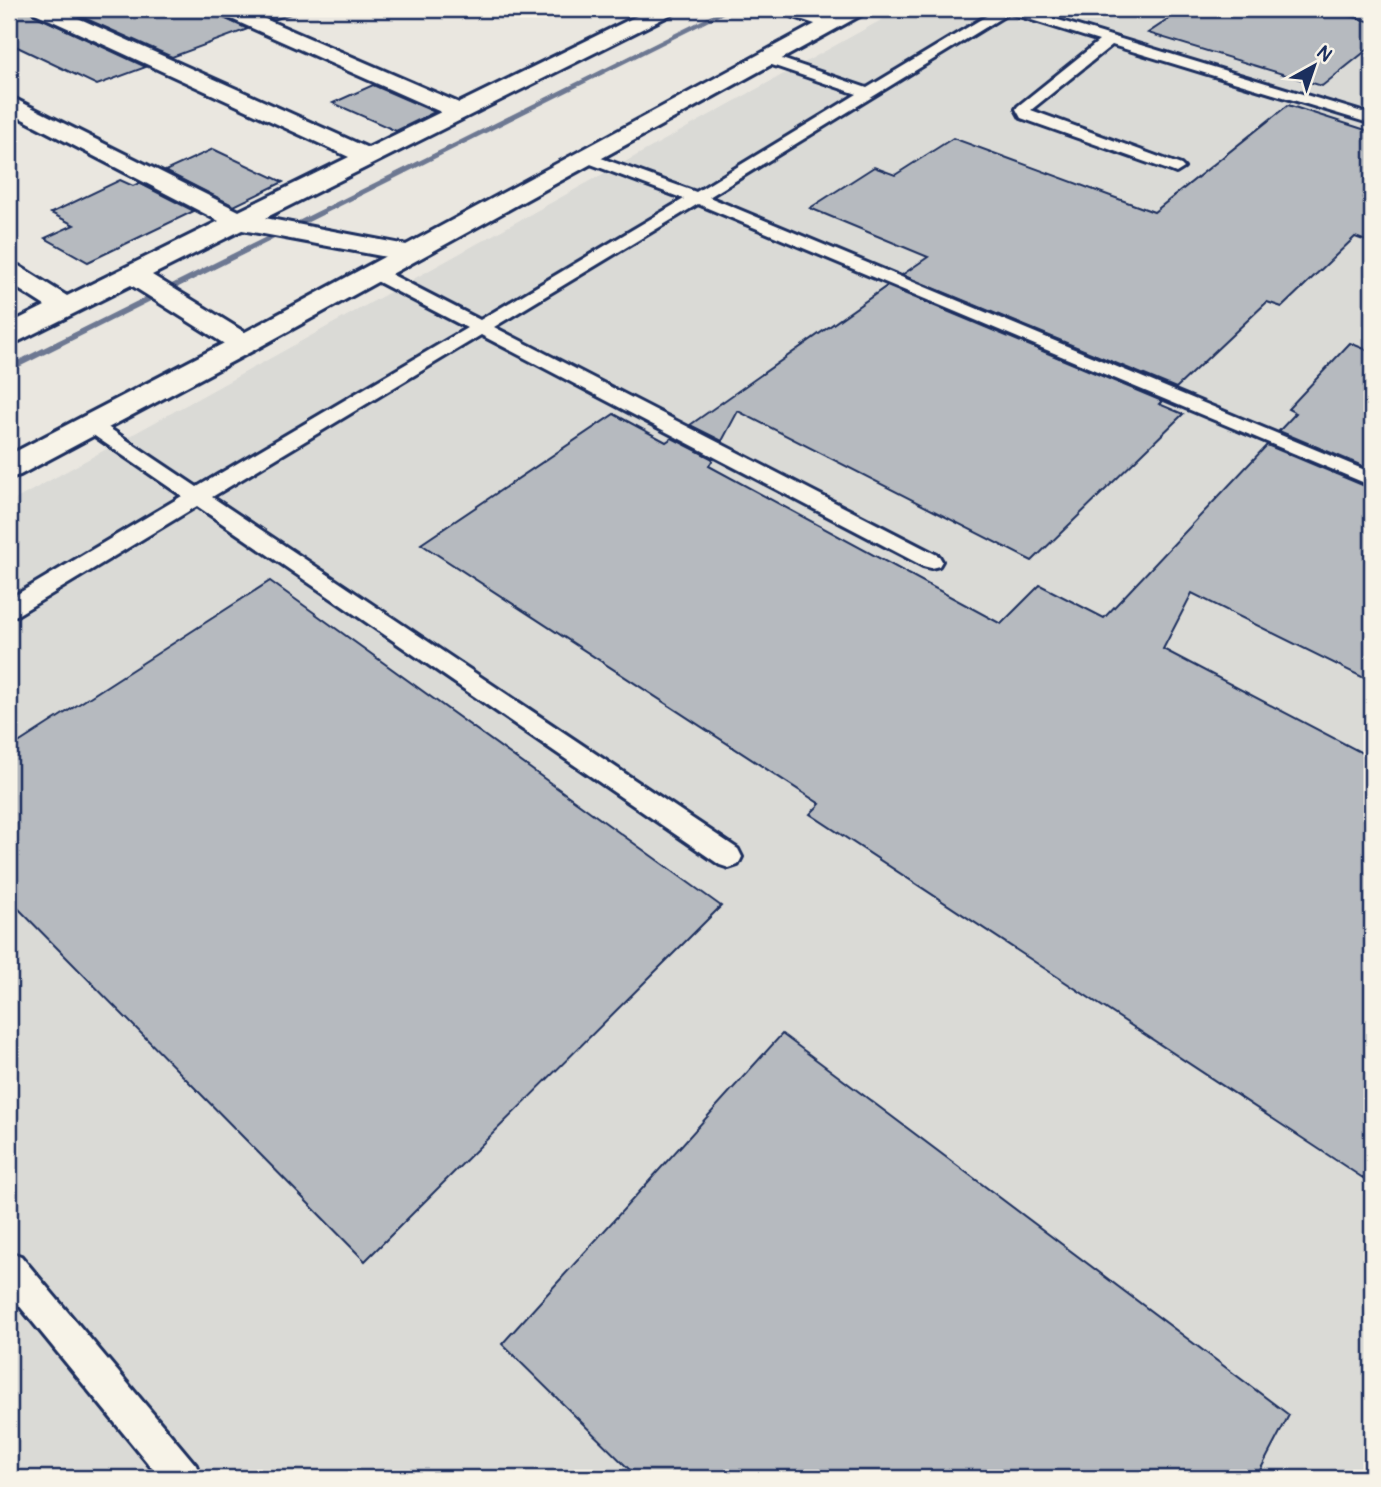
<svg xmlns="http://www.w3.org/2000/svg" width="1381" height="1487" viewBox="0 0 1381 1487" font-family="Pangolin,sans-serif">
  <rect width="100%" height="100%" fill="#eae7e0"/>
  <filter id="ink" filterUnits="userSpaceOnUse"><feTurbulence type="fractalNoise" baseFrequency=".0143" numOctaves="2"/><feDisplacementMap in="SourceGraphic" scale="14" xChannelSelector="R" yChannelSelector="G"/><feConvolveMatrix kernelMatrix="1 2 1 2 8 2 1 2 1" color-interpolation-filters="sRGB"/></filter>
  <g filter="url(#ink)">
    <path fill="#dadad6" d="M901,9H1372V1478H9V503Z"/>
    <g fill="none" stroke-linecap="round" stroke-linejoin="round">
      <path fill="#6d7892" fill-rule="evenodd" d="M724,9H733L9,372V365Z"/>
    </g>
    <path fill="#b6babf" stroke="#1b2f5e" stroke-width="2" d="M9,9H29L34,15L146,67L97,85L9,43Z
      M64,9H212L217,15L248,29L172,57Z
      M248,9H293V13L274,20Z
      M1184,9H1325L1372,22V46L1322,86L1148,33Z
      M373,85L435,112L396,131L333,103Z
      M1288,105L1372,132V243L1355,237L1282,307L1267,302L1176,388L902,275L928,257L810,208L874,167L895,175L953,138L1154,212Z
      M213,149L283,182L234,206L165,171Z
      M120,180L133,186L139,183L194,211L88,262L45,238L74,225L51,213Z
      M887,286L1162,401L1159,404L1183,414L1032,561L738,411L722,441L690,425Z
      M1350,343L1372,352V470L1279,431L1296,413L1288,409Z
      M614,414L666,442L672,438L713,459L709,466L1001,624L1040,585L1104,618L1267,445L1372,489V682L1192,593L1163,649L1372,758V1184L810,814L820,804L421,544Z
      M270,581L721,906L365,1261L9,899V749Z
      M782,1034L1289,1415L1256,1478H638L502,1344Z"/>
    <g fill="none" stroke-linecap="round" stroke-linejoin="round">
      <defs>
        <path id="service" d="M998,9H1022L1372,115V124L1112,45L1031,110L1181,165L1184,168L1176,173L1171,171L1021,118L1016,109L1018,106L1099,41L1009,13L709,197L1372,473V486L698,204L494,327L939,556L942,561L939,566L931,568L923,566L481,335L212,497L738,849L742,857L738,865L729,868L720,865L197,506L17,615L9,617V599L182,496L83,428L80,424L83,420H97L197,487L467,328L367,276L364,272L367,268H379L480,320L684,199L580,160L577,157L580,154H590L696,192L857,94L763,62V56H773L867,88Z
          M9,1252L21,1256L196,1465L201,1478H160L9,1293Z"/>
        <path id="minor" d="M32,9H58L368,148L441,112L218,13L215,9H242L459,103L651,9H677L674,13L265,218L417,247L421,253L417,259L408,261L242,230L152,275L254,338L258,344L254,350L244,353L234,350L131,285L19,341L9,343V324L45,306L9,283V264L19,266L67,296L219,221L9,112V96L239,211L349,157L35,13Z
          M779,9C797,9 828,7 840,23L837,27L830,29L782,13Z"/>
        <path id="tertiary" d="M843,9H868L865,13L254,350L20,475L9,478V455L234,338Z"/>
      </defs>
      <use href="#service" stroke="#1b2f5e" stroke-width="6"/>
      <use href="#minor" stroke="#1b2f5e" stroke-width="6"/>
      <use href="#tertiary" stroke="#1b2f5e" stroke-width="6"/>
      <use href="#service" fill="#f7f3e8" fill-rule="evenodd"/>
      <use href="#minor" fill="#f7f3e8" fill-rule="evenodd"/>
      <use href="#tertiary" fill="#f7f3e8" fill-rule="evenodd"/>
    </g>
  </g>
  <rect width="1381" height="1487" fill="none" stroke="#f7f3e8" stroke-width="35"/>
  <rect x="18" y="18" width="1346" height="1452" fill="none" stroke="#1b2f5e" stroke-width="2.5" filter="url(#ink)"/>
  <g transform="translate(1314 66) rotate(40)" stroke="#f7f3e8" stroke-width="5" paint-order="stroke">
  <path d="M0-5L12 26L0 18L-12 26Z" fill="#1b2f5e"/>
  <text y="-10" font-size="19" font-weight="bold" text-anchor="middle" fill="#1b2f5e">N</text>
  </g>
</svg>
